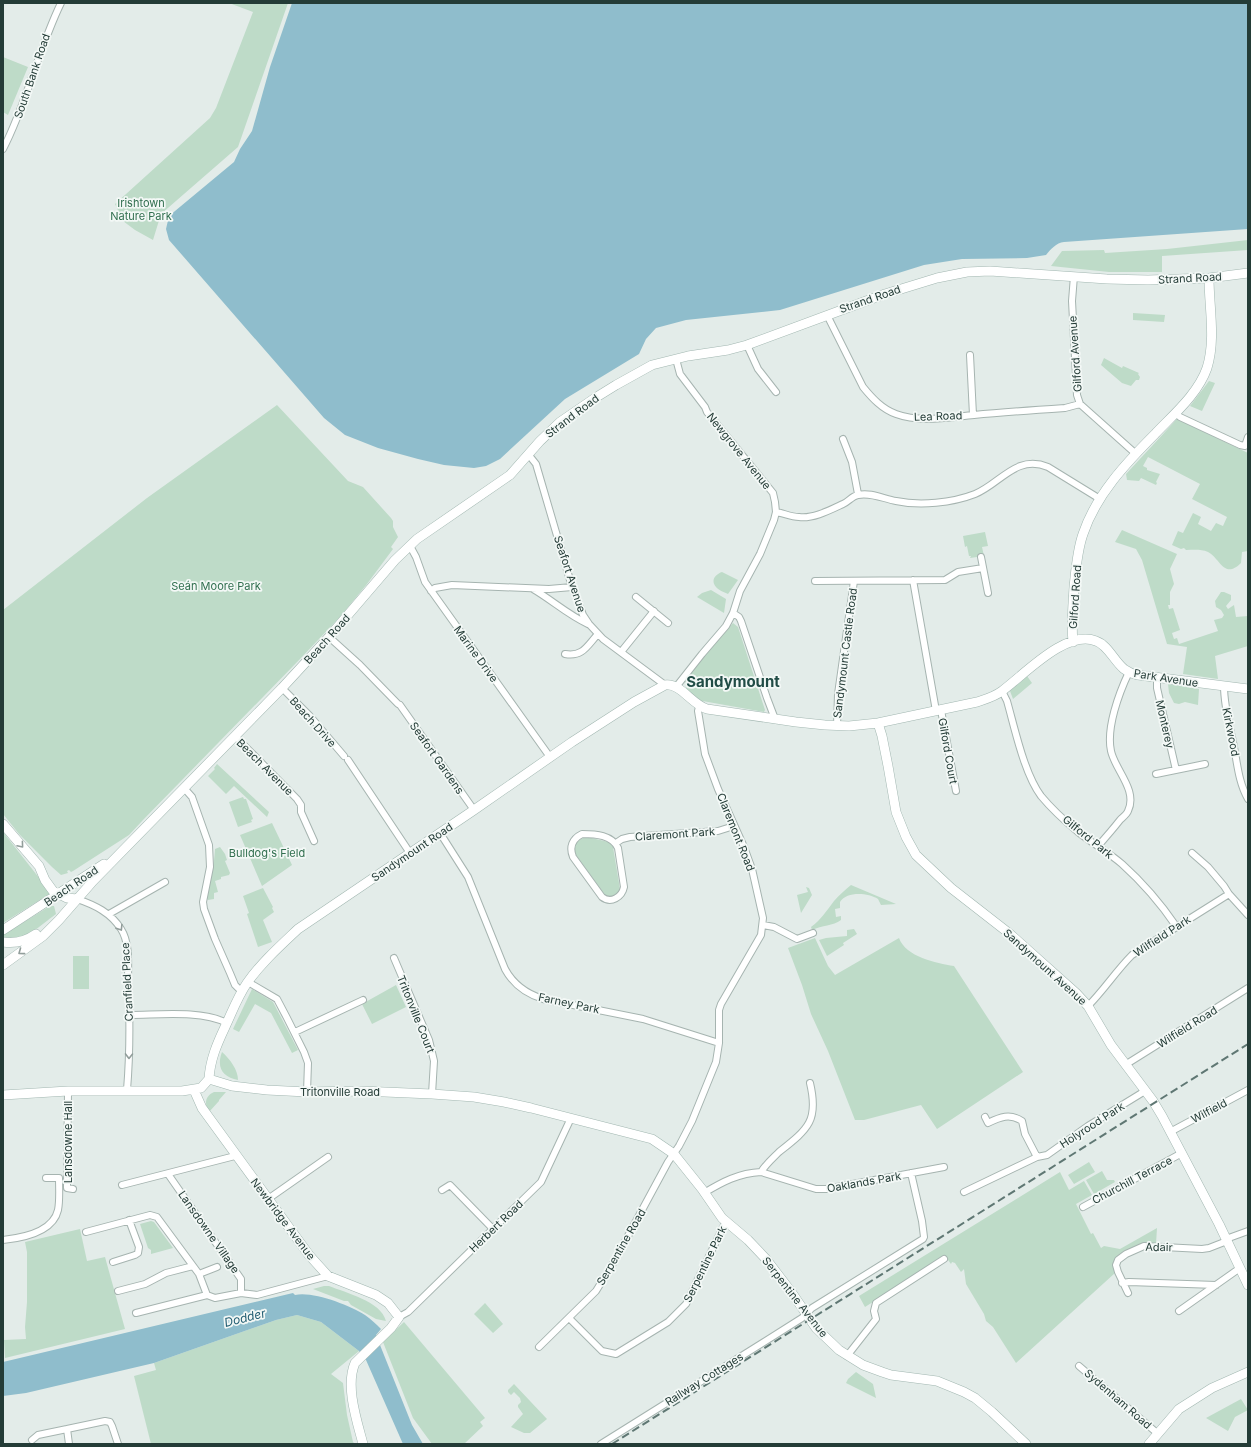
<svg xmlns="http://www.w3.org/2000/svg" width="1251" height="1447" viewBox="0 0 1251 1447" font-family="Inter,sans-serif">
  <rect width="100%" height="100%" fill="#e3ece9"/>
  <path fill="#bedbc8" d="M229,3H288L238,147L161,214L153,240L135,230L123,221L115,204L210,118L216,108L253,12Z
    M3,57L28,67L8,115L3,112Z
    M1248,240V250L1162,256V272H1109L1051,266L1062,251L1104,250L1105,253L1167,249Z
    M1133,313L1165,315L1164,322L1133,320Z
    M1104,358L1122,368L1123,366L1139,373L1138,374L1140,377L1139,380H1136L1131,386L1122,383L1101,365Z
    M1209,381L1215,383L1202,411L1190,406Z
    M277,405L348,481L363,487L391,518L393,521V527L398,537L391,547L393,549L367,584L339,618L300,659L143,820L129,835L73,871L71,872L69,870L67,871L68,873L61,875L52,867L19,834L3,814V610L147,498Z
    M1177,419L1248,453V551L1242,552L1241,563C1224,580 1220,558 1208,552C1201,549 1194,550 1186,550L1184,548L1181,549L1172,545L1178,531L1183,533L1193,513L1201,517L1198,524L1211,531L1216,523L1223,526L1227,517L1192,499L1200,484L1148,457L1143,466L1147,468V470L1160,474L1156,482L1157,483L1156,485L1141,478L1139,481L1127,480L1126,474Z
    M1122,530L1177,554L1170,569L1174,584L1170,592V605H1168L1169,609L1173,608L1180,630L1172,633L1174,639L1177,638L1179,644L1218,631L1214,620L1222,618L1224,615L1221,610L1216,607L1215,601L1221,592H1224L1231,595V600L1226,606L1228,609L1234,605L1236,617L1248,616V646L1215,656L1218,679L1183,674L1187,647L1167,644L1142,560L1136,549L1115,542Z
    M985,532L988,546L982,547L984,556L970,558L971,556H969L967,546L965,547L963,536Z
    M722,572L738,580L728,594C724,592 718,590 716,587C710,580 716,574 722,572Z
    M711,590L726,599L724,613L697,597L702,593Z
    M733,623L738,627L765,710L764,712L697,700L687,691L684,680Z
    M1027,676L1032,683L1013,699L1010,691Z
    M1168,684L1199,689L1198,705L1185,702L1179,704L1174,703L1169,693Z
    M217,764L269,812L267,817L234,786L226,794L208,776L215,769L214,768Z
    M243,797L244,799H246L253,819L251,820L252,822L238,827L229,802Z
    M272,823L292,865L262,886L240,835Z
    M3,832L51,893L3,923Z
    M587,837L609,842L613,847L620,889C617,895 611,898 605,895L576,855C572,845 577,839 587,837Z
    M220,847L225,854L227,860L225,861L230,873L229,875L221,877V879L215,881L218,892L214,893V899L208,900L206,897C211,881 214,866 215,849Z
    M851,885L896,904L881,905L878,899C868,893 847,891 840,902V908L835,909L836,917L841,916V920C833,926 822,925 812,930L811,927C821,920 827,910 834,901C839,895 845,890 851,885Z
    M806,887L809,888L812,895L801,913L797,895L808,892Z
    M263,888L273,907L272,908L274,912L263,920L272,942L258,947L247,914L249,913L243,896Z
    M50,906H54L56,914C38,927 27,941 3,937V935Z
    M854,929L857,934L843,943L844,945L827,956L819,940L826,938L847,936V930Z
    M815,938L828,966L835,975L899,938C906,957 936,963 954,966L1023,1072L937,1129L921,1105L864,1120H855L828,1051L811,1014L802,985L788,948Z
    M73,956H89V989H73Z
    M396,985L406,1007L372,1024L362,1004Z
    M252,989L273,1002L298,1050L292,1053L271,1013L255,1004L239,1032L233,1029Z
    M222,1052C230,1059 238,1070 238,1080C223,1077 216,1068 222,1052Z
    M214,1092H226L219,1100V1101L209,1112C204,1104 205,1096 214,1092Z
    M1089,1162L1095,1172L1074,1184L1068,1175Z
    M1102,1171L1107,1180H1114L1115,1182L1094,1194L1086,1180Z
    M1060,1172L1069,1190L1084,1181L1092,1195L1076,1204L1091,1234L1093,1233L1101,1248L1104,1246L1120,1249L1157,1228L1156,1244C1137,1243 1125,1248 1113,1264L1115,1273L1016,1363L993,1327L986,1321L984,1314L966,1284L964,1269L961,1272L955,1263L952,1262L951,1264L945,1256L865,1307L859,1296Z
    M151,1221L154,1222L173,1248L151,1254V1250L148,1248L140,1224Z
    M80,1229L87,1261L105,1257L125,1329L5,1358L4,1340L26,1339L25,1327L27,1302V1252L25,1242Z
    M324,1286H329C346,1293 381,1301 386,1321L376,1319L351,1305L348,1301H344L313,1289Z
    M485,1303L503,1324L493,1333L474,1314Z
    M297,1315L321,1322L359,1351L331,1374L343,1383L347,1415L353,1442L355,1444H151L134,1376L156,1370L154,1363L276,1320Z
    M404,1322L485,1418L480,1422L483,1426L464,1444H432L413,1418L383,1342Z
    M856,1372L873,1384L876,1398L846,1383L848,1379Z
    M514,1384L547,1419L530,1433H524L511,1427L523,1414L518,1407V1405L521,1402L520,1398L514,1392L511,1395L508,1392V1390Z
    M1241,1399L1248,1410L1235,1417L1228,1431L1206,1418Z"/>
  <path fill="#8fbdcc" d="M292,3H1248V229L1064,242C1056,243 1051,249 1046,255L1027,258L962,259L924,265L780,310L686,320L656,328L646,339L639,354L565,399L500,459L486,466L474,468L444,465L418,459L378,448L345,435L324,418L169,240L166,229L169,216L234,162L240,149L252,131L270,67Z
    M293,1293L295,1295C313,1291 349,1305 365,1315C371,1319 376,1324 381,1329L376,1335L412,1425L423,1444H403L366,1360L359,1351L321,1322L297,1315L276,1320L154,1363L26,1393L3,1396V1362Z"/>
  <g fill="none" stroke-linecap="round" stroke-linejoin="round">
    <defs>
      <path id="street" d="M3,149C27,103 38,50 61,3
        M1074,276L1072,301L1077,395L1080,404L1136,454
        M827,315L863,387C872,398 882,409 896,414C920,423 950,417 974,415C1005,412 1035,410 1065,408L1080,404
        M747,345L758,369L776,392
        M970,355L973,415
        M676,359L680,374L705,407L707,412L773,493L775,502L776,512L774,520L760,554L740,591L733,613L726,626L702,654L676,687
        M1175,413L1180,417L1240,445L1245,446L1248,437
        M843,439L852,462L858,494
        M528,454L536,464L570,580L583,615L589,624L603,639L665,685
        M776,512C783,513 791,517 799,517C813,519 830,510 843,504C848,502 852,496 858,495C871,492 884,499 896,501C920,506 952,503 975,494C1000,484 1016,454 1048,467L1100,499
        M410,546L416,557L425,582L550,757
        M981,557L988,593
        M913,580L936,711
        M815,581L945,580L958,572L983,568
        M533,589C552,600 568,615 588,624
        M431,591L435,588L452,585L549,589L572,587
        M636,597L668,623
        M733,613L739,617L741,621L767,698L775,719
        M329,637L360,665L398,704
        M621,652L654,611
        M565,654C583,657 587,646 598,634
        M1157,678V688L1176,770
        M1224,686C1224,705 1229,724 1233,742C1237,760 1238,782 1248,799
        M282,688L309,715L344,756
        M1002,691L1007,701C1015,729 1024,773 1041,796C1051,808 1066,822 1078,832C1092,843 1108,852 1122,864C1142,882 1161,904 1176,926
        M400,705L474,810
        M941,710L956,791
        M837,726L838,694L854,581
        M235,736L297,799L301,805V812L314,841
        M348,760L410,853
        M1156,774L1205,764
        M184,788L192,797L209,845L210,867L203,902L204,909L215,939L230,973L235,985L242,992
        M440,833L468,877L505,969C513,984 527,994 543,999L643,1019L719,1043
        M582,834C596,834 612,835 618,848L624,887C622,897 611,904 602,897L573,857C569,847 572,839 582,834Z
        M616,843L622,839L630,837L718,831L734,826
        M1098,846C1106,837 1113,829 1120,820C1123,817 1127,814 1128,811C1138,790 1115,770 1111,751C1106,728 1119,693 1129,672
        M1192,853L1208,867L1224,886L1229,894L1248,915
        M77,899C95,905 111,913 121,929C130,943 128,964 128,980C130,1017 130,1054 127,1090
        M109,914L165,882
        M763,925L774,927L797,939L813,933
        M394,958L429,1040L434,1061L432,1094
        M248,982L277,999L287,1018L304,1052L308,1063L307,1092
        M1088,1006C1104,990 1116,971 1132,955L1229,894
        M129,1015C160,1015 200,1010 227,1023
        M295,1032L363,1000
        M1125,1065L1248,988
        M68,1091L67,1188L73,1189
        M985,1117L988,1123C1000,1117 1010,1113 1022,1121L1025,1134L1037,1157
        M1170,1132L1248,1090
        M761,1172C766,1164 772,1159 779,1152C808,1129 819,1121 810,1083
        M168,1174L241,1279V1293
        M122,1185L235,1156
        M442,1190L450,1185L493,1229
        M964,1192L1037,1157L1047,1155L1088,1126L1145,1091
        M704,1193C722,1182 739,1173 761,1172L816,1189H826L944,1167
        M268,1199L328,1157
        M1083,1207L1182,1153
        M86,1232L150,1215L157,1217L199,1274L207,1295L215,1298L241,1293L257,1295L328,1276
        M1226,1239L1248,1231
        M3,1240C22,1238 53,1232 58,1210C60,1200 59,1189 59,1178H46
        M113,1262L135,1255L138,1253L139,1247L129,1220
        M199,1274L217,1267
        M1122,1283L1129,1282L1216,1285
        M118,1291L145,1284L166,1273L193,1266
        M1128,1293L1118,1272L1116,1265L1118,1260L1126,1254L1144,1246L1202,1249L1209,1248L1227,1241
        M1179,1311L1240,1268
        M136,1313L207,1295
        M399,1317L408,1312L541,1182L571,1118
        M569,1318L602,1351L616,1354L668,1322L686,1304L726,1221
        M539,1347L596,1291L615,1260L668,1162L679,1146L692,1121L716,1062L719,1043V1010L721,1004L761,935L763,918L752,869L744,847L718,789L705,754L699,717L698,711L699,707
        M847,1356L876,1319L874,1311L876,1303L944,1259
        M1079,1366L1157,1433
        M67,1429L105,1421L110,1422L112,1426L118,1444
        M32,1440L38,1435L67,1429L69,1444
        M601,1444L764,1342L802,1318L812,1308L923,1239L924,1237L922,1221L911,1173"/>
      <path id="secondary" d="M1073,642C1071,623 1073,606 1074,587C1076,569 1077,551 1083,534C1096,495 1126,463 1155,434C1173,415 1198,394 1207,368C1216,339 1209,307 1209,278
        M878,723L882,736L888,766L896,812L906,837L916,855L951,888L1010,934L1076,993L1088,1006L1111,1045L1153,1101L1162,1116L1219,1224L1248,1285
        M3,824L39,866L45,880L53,891L67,898L77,899
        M3,930L104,864
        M3,942C15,944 26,941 36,934
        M3,965L43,936L59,920L93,881L282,688L329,637L395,560L417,539L510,475L540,441L560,422L595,398L616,385L652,365L688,356L728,350L747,345L885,294L937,278L967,272L990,271L1107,279L1148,280L1209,278L1248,273
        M209,1079C210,1060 217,1044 225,1027C232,1012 238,996 247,983C261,963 280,946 298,929L474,810L572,742L634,702L665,685C681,683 691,704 707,709L796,722L825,725L849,726L878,723L977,702C986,699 994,697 1002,691C1024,675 1066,629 1096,641C1108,645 1114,661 1124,669C1128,672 1133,674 1138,675L1248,689
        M209,1079L232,1086L267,1090L307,1092L361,1091L432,1094L474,1097L504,1102L531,1108L652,1139L674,1154L702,1189L722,1218L748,1240L766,1259L792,1293L816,1328L839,1350L863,1365L882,1372L891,1375L937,1381L964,1392L975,1398L992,1412L1026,1444
        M194,1090L202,1108L309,1255L328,1276L376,1295L388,1303L399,1317L391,1328L355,1363C345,1386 357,1421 363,1444
        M3,1095L68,1091H182L201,1088L209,1079
        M1149,1444L1179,1409L1212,1388L1248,1372"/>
    </defs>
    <use href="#street" stroke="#a6b4b0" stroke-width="8"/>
    <use href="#secondary" stroke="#a2b7b1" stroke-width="10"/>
    <use href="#street" stroke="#fff" stroke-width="6"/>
    <use href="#secondary" stroke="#fff" stroke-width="9"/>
    <path stroke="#5f7773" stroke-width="2" stroke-dasharray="8 4" stroke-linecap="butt" d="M612,1444L1248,1044"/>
  </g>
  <defs><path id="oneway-chevron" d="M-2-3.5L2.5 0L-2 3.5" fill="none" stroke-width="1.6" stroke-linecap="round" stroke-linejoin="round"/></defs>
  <g stroke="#929e9b">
    <use href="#oneway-chevron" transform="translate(21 845) rotate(50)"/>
    <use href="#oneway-chevron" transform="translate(120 928) rotate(58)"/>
    <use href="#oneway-chevron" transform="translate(21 952) rotate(144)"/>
    <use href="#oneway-chevron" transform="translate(129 1056) rotate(91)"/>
  </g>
  <g text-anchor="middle" stroke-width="3.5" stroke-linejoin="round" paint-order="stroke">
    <g font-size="11" fill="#243c37" stroke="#f3f8f6">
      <text transform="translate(32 76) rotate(-71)" y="4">South Bank Road</text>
      <text transform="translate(1190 278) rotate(-3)" y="4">Strand Road</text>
      <text transform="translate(870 299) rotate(-19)" y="4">Strand Road</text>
      <text transform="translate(1075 354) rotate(-94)" y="4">Gilford Avenue</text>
      <text transform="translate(572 416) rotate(-37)" y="4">Strand Road</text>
      <text transform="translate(938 416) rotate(-2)" y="4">Lea Road</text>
      <text transform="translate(739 451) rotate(51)" y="4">Newgrove Avenue</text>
      <text transform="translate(570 574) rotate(72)" y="4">Seafort Avenue</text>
      <text transform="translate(1075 597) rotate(-86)" y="4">Gilford Road</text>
      <text transform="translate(327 639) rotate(-48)" y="4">Beach Road</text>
      <text transform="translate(845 653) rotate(-83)" y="4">Sandymount Castle Road</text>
      <text transform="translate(476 654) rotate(54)" y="4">Marine Drive</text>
      <text transform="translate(1166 678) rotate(9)" y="4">Park Avenue</text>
      <text transform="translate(313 722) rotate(48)" y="4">Beach Drive</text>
      <text transform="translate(1165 724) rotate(77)" y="4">Monterey</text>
      <text transform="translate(1231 732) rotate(79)" y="4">Kirkwood</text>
      <text transform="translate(948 751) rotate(80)" y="4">Gilford Court</text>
      <text transform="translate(437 758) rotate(55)" y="4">Seafort Gardens</text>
      <text transform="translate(265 767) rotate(45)" y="4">Beach Avenue</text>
      <text transform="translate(736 832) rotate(68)" y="4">Claremont Road</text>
      <text transform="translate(675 834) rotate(-4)" y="4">Claremont Park</text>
      <text transform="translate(1088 837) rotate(39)" y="4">Gilford Park</text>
      <text transform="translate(412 852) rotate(-34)" y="4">Sandymount Road</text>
      <text transform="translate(71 886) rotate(-34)" y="4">Beach Road</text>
      <text transform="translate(1162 936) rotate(-33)" y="4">Wilfield Park</text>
      <text transform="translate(1045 967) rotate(42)" y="4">Sandymount Avenue</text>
      <text transform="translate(127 982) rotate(-93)" y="4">Cranfield Place</text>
      <text transform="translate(569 1003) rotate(12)" y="4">Farney Park</text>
      <text transform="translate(416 1014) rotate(68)" y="4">Tritonville Court</text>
      <text transform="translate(1187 1027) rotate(-32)" y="4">Wilfield Road</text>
      <text x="340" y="1096">Tritonville Road</text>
      <text transform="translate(1209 1111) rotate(-28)" y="4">Wilfield</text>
      <text transform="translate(1092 1125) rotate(-33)" y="4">Holyrood Park</text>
      <text transform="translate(68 1142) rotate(-90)" y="4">Lansdowne Hall</text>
      <text transform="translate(1132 1180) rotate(-28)" y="4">Churchill Terrace</text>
      <text transform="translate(864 1182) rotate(-10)" y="4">Oaklands Park</text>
      <text transform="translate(283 1219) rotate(53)" y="4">Newbridge Avenue</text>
      <text transform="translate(496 1226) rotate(-44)" y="4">Herbert Road</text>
      <text transform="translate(209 1232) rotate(55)" y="4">Lansdowne Village</text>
      <text transform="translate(621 1247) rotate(-60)" y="4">Serpentine Road</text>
      <text transform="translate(1159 1247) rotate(1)" y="4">Adair</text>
      <text transform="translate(705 1264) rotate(-64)" y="4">Serpentine Park</text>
      <text transform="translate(795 1297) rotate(52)" y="4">Serpentine Avenue</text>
      <text transform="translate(704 1379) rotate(-32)" y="4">Railway Cottages</text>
      <text transform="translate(1118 1399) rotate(41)" y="4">Sydenham Road</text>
    </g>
    <g font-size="11" fill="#316f4f" stroke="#f3f8f6">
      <text x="141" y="207">Irishtown<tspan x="141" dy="13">Nature Park</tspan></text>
      <text x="216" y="590">Seán Moore Park</text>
      <text x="267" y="857">Bulldog's Field</text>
    </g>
    <g font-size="12" font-style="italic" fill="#235e73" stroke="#f3f8f6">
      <text transform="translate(245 1318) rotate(-14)" y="4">Dodder</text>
    </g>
    <g font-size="15" font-weight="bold" fill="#214c46" stroke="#f3f8f6">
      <text x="733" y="687">Sandymount</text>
    </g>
  </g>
  <rect width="1251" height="1447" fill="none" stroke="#243c37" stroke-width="8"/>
</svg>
